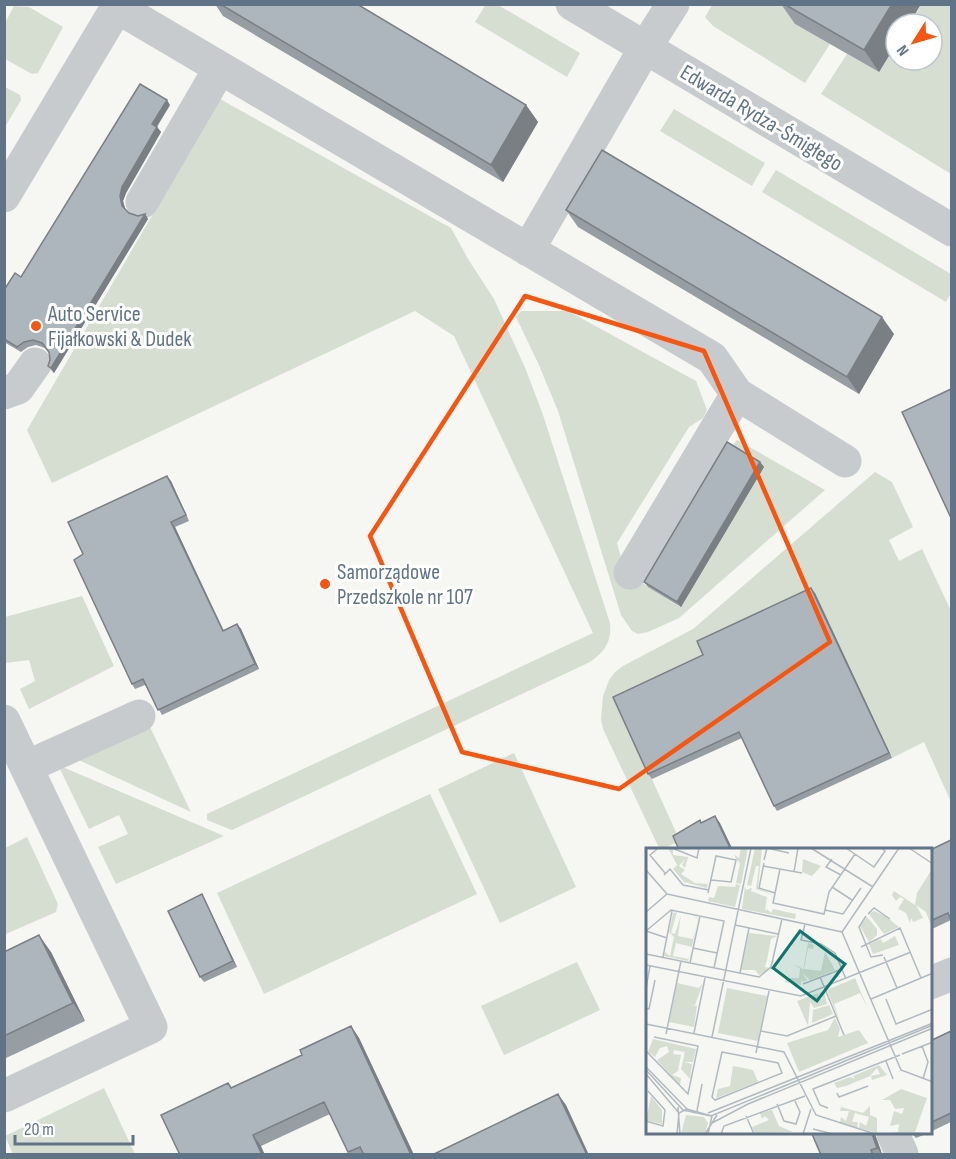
<svg xmlns="http://www.w3.org/2000/svg" width="956" height="1159" viewBox="0 0 956 1159" font-family="'Sofia Sans Condensed',sans-serif">
  <rect width="100%" height="100%" fill="#f6f6f2"/>
  <path fill="#d6ded2" d="M486,4L498,5L580,53L567,77L475,22Z
    M712,5H806L795,24L830,44L805,83L713,26L705,17Z
    M921,5H951V174L821,94L847,54L879,72L896,44V60H932V24H909Z
    M14,6L29,7L63,27L38,73L32,74L5,59V23Z
    M5,87L20,95L21,100L5,127Z
    M220,99L451,228L468,259L494,299L526,370L543,415L610,623C612,641 605,652 590,662L232,830L207,820V814L593,633L454,336L415,311L52,483L27,430Z
    M674,109L765,163L752,186L660,131Z
    M776,170L951,274V293L946,302L762,192Z
    M521,311H568L696,381L707,410L703,418L689,427L617,543L625,572L680,607L731,447L737,440L825,490L679,618L648,632L638,634L632,631L621,615L558,411L538,363L516,317Z
    M875,472L892,482L913,527L889,540L899,561L922,549L951,611V802L924,742L892,758L815,593L707,660L616,700L680,841L660,850L603,729L601,719L603,696L609,680L615,672L623,666L693,629Z
    M82,596L114,666L29,709L20,689L35,681L29,660L6,663L5,617Z
    M147,721L191,812L70,756Z
    M514,753L576,887L500,923L438,789Z
    M58,765L224,836L116,884L98,847L128,834L119,815L89,829Z
    M430,794L477,894L264,994L217,893Z
    M27,837L58,904L56,912L6,934H4L5,848Z
    M577,962L600,1010L504,1055L481,1006Z
    M104,1088L135,1154H13L5,1136Z"/>
  <g fill="none" stroke-linecap="round" stroke-linejoin="round">
    <path stroke="#c8cbce" stroke-width="33" d="M572,4L952,230
      M117,7L712,358L737,394L845,461
      M4,196L119,4
      M142,202L220,68
      M528,250L645,48L673,4
      M4,393L18,388L35,364
      M630,573L737,394
      M4,721L151,1027L4,1096
      M26,767L139,716
      M930,983L952,974
      M893,1134L902,1154"/>
  </g>
  <path fill="#969da3" d="M215,4H357L526,105L538,122L503,182L223,16Z
    M781,4H921L879,72L795,24Z
    M170,105L157,127L161,132L126,193L123,201L125,209L129,213L138,216L145,214L148,219L54,373L52,371L48,366L50,360L49,353L45,348L36,345L28,347L21,352L4,342V290L21,277Z
    M566,210L894,334L859,394L578,227Z
    M760,462L764,467L681,607L648,587L644,582Z
    M171,481L189,521L175,527L224,631L237,624L241,629L259,669L162,715L145,685L135,689L132,684Z
    M815,593L892,758L777,811L774,806L742,738L652,779L648,774L703,655Z
    M930,850L951,920L930,930Z
    M205,900L237,967L204,982L200,977Z
    M4,952H51L85,1021L4,1059Z
    M351,1026L359,1038L414,1155H350L330,1114L261,1146L180,1155L228,1083L232,1088L302,1055Z
    M951,1031V1122L930,1132V1041Z
    M812,1134H875L882,1154L821,1155Z
    M912,1134H926L916,1138Z"/>
  <path fill="#7a7f84" d="M892,4H921L909,24H896V44L879,72L864,50Z
    M167,100L170,105L155,129L152,124Z
    M526,105L538,122L503,182L491,165Z
    M157,127L161,132L126,193L123,201L126,211L122,206L120,196L122,187Z
    M145,214L148,219L54,373L51,368Z
    M882,317L894,334L859,394L847,377Z
    M760,462L764,467L681,607L677,602Z
    M167,476L171,481L189,521L186,515Z
    M171,522L175,527L226,637L223,631Z
    M811,588L815,593L892,758L889,753Z
    M237,624L241,629L259,669L255,664Z
    M715,816L720,823L733,850H731Z
    M202,894L205,900L237,967L233,961Z
    M39,935L51,952L85,1021L73,1003Z
    M351,1026L359,1038L414,1155H411Z
    M558,1094L566,1105L589,1155H587Z
    M872,1134H875L882,1154L877,1148Z
    M253,1135L261,1146L265,1155H262Z"/>
  <path fill="#aeb6bd" stroke="#7a7f84" stroke-width="1.5" d="M220,4H357L526,105L491,165Z
    M784,4H892L864,50Z
    M140,84L167,100L152,124L157,127L122,187L120,196L122,206L129,213L138,216L145,214L51,368L48,366L50,360L49,352L42,343L33,340L24,342L17,347L4,339V290L15,273L21,277Z
    M602,150L882,317L847,377L566,210Z
    M951,389V518L902,412Z
    M727,442L760,462L677,602L644,582Z
    M167,476L186,515L171,522L223,631L237,624L255,664L158,710L143,679L132,684L74,560L83,554L68,522Z
    M811,588L889,753L774,806L739,732L648,774L613,697L703,655L697,641Z
    M715,816L731,850H679L673,836L700,820L701,823Z
    M951,840V920L948,913L930,921V850Z
    M202,894L233,961L200,977L168,911Z
    M39,935L73,1003L4,1036V952Z
    M351,1026L411,1155H364L360,1147L348,1152L324,1102L253,1135L262,1155H180L161,1115L228,1083L231,1088L302,1055L300,1050Z
    M951,1031V1113L930,1123V1041Z
    M558,1094L587,1155H432Z
    M812,1134H872L877,1148L871,1150L873,1155H821Z"/>
  <path fill="none" stroke="#f55612" stroke-width="4.5" stroke-linejoin="round" d="M525,296L704,351L830,642L619,789L462,752L370,536Z"/>
  <g fill="#f55612" stroke="#fff" stroke-width="2">
    <circle cx="36" cy="326" r="6"/>
    <circle cx="325" cy="584" r="6"/>
  </g>
  <g text-anchor="middle" stroke-width="6" stroke-linejoin="round" paint-order="stroke">
    <g font-size="22" fill="#617386" stroke="#fff">
      <text transform="translate(762 117) rotate(31)" y="8">Edwarda Rydza-Śmigłego</text>
    </g>
    <g font-size="22" fill="#617386" stroke="#fff" text-anchor="start">
      <text x="48" y="321">Auto Service<tspan x="48" dy="25">Fijałkowski &amp; Dudek</tspan></text>
      <text x="337" y="579">Samorządowe<tspan x="337" dy="25">Przedszkole nr 107</tspan></text>
    </g>
  </g>
  <g transform="translate(646 848)">
    <rect width="286" height="286" fill="#f6f6f2"/>
    <path d="M22,0L27,2V7L42,9L39,20L36,17L39,11L33,18L39,22L35,26L49,35L62,36L61,40L38,34L27,21L31,17ZM95,0H102L95,36L90,35L94,15L89,10V7L93,10ZM109,0H116L112,40L127,47L110,41L113,18H110L105,38L101,37ZM157,11L175,18L166,28L156,24ZM286,21V80L280,64L270,57L277,70L267,74L265,70L264,75L260,65L252,61L258,51L254,49L250,53L246,47L248,43L269,57L271,45ZM90,36L94,37L89,59L62,53L63,49L68,50L72,38L89,39ZM99,38L100,42L106,40L105,43L121,49L119,63L121,61L125,65L127,61L150,66L149,71L96,61ZM228,63L239,68L253,79L238,86L223,66ZM31,64L25,85L29,86L35,67L32,88L47,91L52,71L47,68L52,70L46,99L30,95L27,108L43,111L45,104L42,113L18,108L19,104L24,108L28,89L23,84L27,65ZM221,69L231,81V87L223,94L214,78ZM103,85L131,88L125,91L121,112L119,119L124,120L113,127L109,122H95ZM249,88L253,97L227,106L223,96L235,91L237,95ZM162,95L168,97L167,101L162,100L158,121L175,123L179,104L189,122L164,132L156,125L161,132L156,134L155,129V137L139,134L140,130H153L154,120L147,117L154,119L157,122ZM209,130L222,161L214,145L188,156L194,174L181,142ZM31,135L53,140L57,135L49,157H45L51,158L48,179L23,174ZM81,140L121,148L112,193L72,185ZM178,143L181,156L168,160L164,154L162,178L151,153L172,145L173,152L177,150L173,145ZM183,157L187,166L166,175L167,162ZM189,170L194,181L192,189L213,182L222,195L153,224L141,195L182,182ZM7,191L50,201L47,214H38L46,216L44,231L35,221L39,204L28,202L27,206L35,207L32,223L26,227L35,230L34,238L11,212L23,204L21,198L14,200L9,209L2,204ZM233,217L241,227L226,232L225,228L234,226L231,220L224,228L200,238L191,240L188,235L204,229L209,231L207,228ZM87,218L107,222L112,234L70,250L72,241L84,238ZM255,241L281,250L269,284L286,286H241L252,284L253,276L244,278L248,263L256,266L258,260L249,261L244,252H236ZM5,248L16,262V276L0,272ZM224,258V267L231,270V285L213,280L214,274L220,278L223,269L209,265L206,274H212L211,280L194,275L195,269L200,273L203,263H194L195,259L217,265ZM126,262L133,278L147,284L109,285L106,279L123,272L119,268L116,271L114,265ZM40,267L58,269L62,275L59,286H35Z" fill="#d6ded2"/>
    <path fill="none" stroke="#b1bac0" stroke-width="1.5" d="M26,0L51,10L53,0M165,0L227,39M200,0L228,19L239,3L236,0M263,0L287,16M11,1L4,7L19,25M186,11L180,19L195,27M118,12L121,0L143,5M118,15L113,40L129,45M117,18L156,25M134,21L127,55L178,66L183,44L209,6M0,22L21,46M148,24L152,0M18,27L24,21L37,37L63,42M186,39L206,52M62,45L70,8L90,12L85,34L65,32M21,46L196,84M179,62L197,66L215,40M0,64L21,46M222,66L228,60L244,71M220,68L213,79L225,109L237,107M159,76L155,92L175,96L189,105L200,131M89,77L132,86M0,83L25,62L78,73L68,120M0,83L21,90M196,84L255,222L287,234M196,84L253,0M215,99L254,80L275,130M47,100L71,105M0,106L113,129L125,119L136,71M17,109L26,63M238,109L251,140M44,115L54,68M0,117L155,148L265,104M94,125L103,80M174,129L198,187M157,136L196,121M0,140L4,118M225,151L287,125M240,151L250,176L287,161M0,160L3,161L9,132M0,176L138,204L170,267L229,286M115,183L141,188L190,168M48,185L59,130M20,186L35,113M66,189L105,0M276,198L282,214L277,231M0,203L42,246L52,198L8,189M76,204L132,215L136,225L69,252L66,249ZM110,205L123,143M256,206L287,194M240,213L247,231M0,219L41,261M0,222L37,262L65,268L287,177M0,226L33,265M191,245L193,249L222,238M131,256L138,273L150,276L154,264L149,253M32,259L34,286M182,260L174,257L167,241L254,207M51,263L56,236M62,265L287,175M100,268L108,286M0,273L17,278L19,262L2,243M66,275L102,256L287,180M167,281L187,286M31,286L33,265L41,261L66,268L62,286M59,286L71,267M75,286L78,278L159,248M157,286L165,261"/>
    <path fill="#0f766e" fill-opacity="0.15" stroke="#0f766e" stroke-width="3" d="M154,83L199,116L171,153L127,120Z"/>
    <rect width="286" height="286" fill="none" stroke="#617386" stroke-width="3"/>
  </g>
  <rect width="956" height="1159" fill="none" stroke="#617386" stroke-width="12"/>
  <g transform="translate(914 42) rotate(233)"><circle r="28" fill="#ffffff" stroke="#c0c7cf" stroke-width="1.5"/>
  <path d="M0-4.5L10 22L0 15L-10 22Z" fill="#f55612"/>
  <text y="-9" font-size="16" font-weight="bold" text-anchor="middle" fill="#617386">N</text>
  </g>
  <path d="M15 1135v9h118v-9" fill="none" stroke="#617386" stroke-width="3"/>
  <text x="24" y="1135" font-size="18" fill="#617386" stroke="#ffffff" stroke-width="4.5" paint-order="stroke">20 m</text>
</svg>
